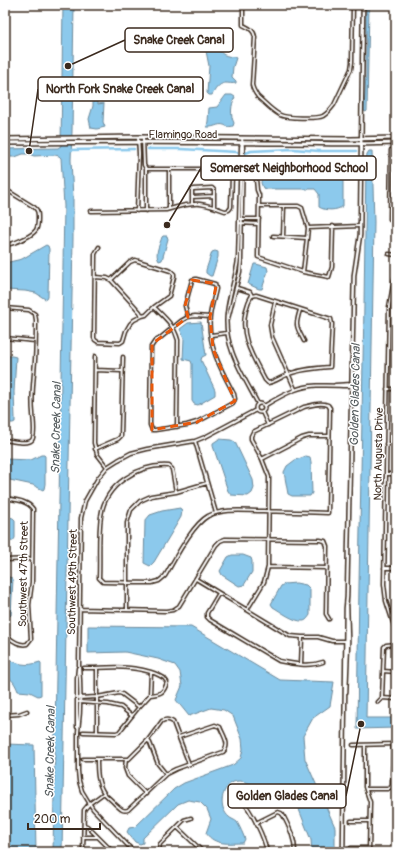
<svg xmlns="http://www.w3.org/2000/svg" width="401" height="857" viewBox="0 0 401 857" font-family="Pangolin,sans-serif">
  <rect width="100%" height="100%" fill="#fff"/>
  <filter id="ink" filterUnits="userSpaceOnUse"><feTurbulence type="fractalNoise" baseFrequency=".025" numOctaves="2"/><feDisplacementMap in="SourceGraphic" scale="8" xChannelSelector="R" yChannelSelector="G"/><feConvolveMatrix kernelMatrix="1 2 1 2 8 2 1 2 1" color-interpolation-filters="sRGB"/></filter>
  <g filter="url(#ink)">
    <path fill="#8cc9ec" stroke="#6c899a" d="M63,5H74L72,131L71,160L73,198V238L62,852H53L64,206L61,158L59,156L55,155L34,156L29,154H23L15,157H5V149L58,148L61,146Z
      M366,5H369L367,111L366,112L364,111L366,75Z
      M206,42L212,43L214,44C221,53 222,56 234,57L236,58L233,67L232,77L236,81V83C232,84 229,83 225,83C218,84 215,90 212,95H209L207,93L209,66L206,51L204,44Z
      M226,95H232L235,97C231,105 230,115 234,123L233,126L228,127C219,121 216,128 207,127L208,121L209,108L217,107Z
      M93,101H95L98,102V104L104,103L103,122L105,127L97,129L91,128L89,119L93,106Z
      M369,151H372L374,222L366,718H396V728L357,729C359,540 364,350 366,161L367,154Z
      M267,165L341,166L343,168V206C337,211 325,211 319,207V194L315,189H267L263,188L261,183L262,168Z
      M163,236H167L168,239L162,260L159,261C154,254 160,244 162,237Z
      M46,245L48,246L49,249L48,296L47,298L45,299L36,293L25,291L5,290V263L22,259Z
      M215,251L218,252V257L212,276H210L206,273V270L212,252Z
      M254,264H256L267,267L268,271L262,289H259L248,284Z
      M201,322L206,355L202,357L201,360L215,390V395L198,405L194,404L192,401V364L191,361L183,359L184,338L180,329L188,323Z
      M5,356H12L16,357L14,392L15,418V422L13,423H5Z
      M219,439L231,440L235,442L253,480L254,488L252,493L248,496L231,495L228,491L213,446V443Z
      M41,455H44L45,456V484L44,489L43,490L33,485L5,479V459L31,460Z
      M306,456L310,457L311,462L312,493L310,496H292L288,494L284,472L287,466L295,460L301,458Z
      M180,508L182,511L181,517L154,562L150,566L144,563L145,521L150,515L162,511Z
      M5,516L13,518L15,520V538L13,541L5,542Z
      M232,555H243L251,558L252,561V572L244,585L239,586L222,575L220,571L228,557Z
      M9,577L12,578L13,579L11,615L10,616L5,611V578Z
      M296,583L306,585L310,589V615C308,618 306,621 303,621C294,622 280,611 273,607L271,604L281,586L284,584Z
      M88,626L191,627L280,680L334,682L330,706L313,718L303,736L305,759L335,827V852H312L311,840L298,807L288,797L279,796L266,799C256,795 258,785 245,782C239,780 232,781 228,786C220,795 220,809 229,817C231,819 235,820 237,822C240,827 243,834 245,839L243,843C229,843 215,846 206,833L211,819L207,809L200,802L188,800L178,804L143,838V843L140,844L135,842L127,832L129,828L135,827L174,789L184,783L233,765L241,758L243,749L242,739L233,716L224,710L211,708L189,716L176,700L182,686L180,672L175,665L158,659L125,652L88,653Z
      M5,657C17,664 26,667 40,662L41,663V695L38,696L30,692L18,691C15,684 13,679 5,676Z
      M5,744L34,745L36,852H15L5,841Z"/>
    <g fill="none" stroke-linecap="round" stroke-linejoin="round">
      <path stroke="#8cc9ec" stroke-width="2.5" d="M148,149H181L237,152
        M69,150L134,149
        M246,153L251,151L293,149L319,151H356"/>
      <defs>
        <path id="minor" d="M243,5V25C249,28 254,30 255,37L252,85C253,90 255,93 258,97C265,103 272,111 280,115C286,118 317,119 323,116C328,113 331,109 334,105L351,69L352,62L353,5
          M143,137L144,165L146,169V211
          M242,143L241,147L238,259C236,277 229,294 227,313C223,346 243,375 258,404
          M396,150H391L390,219L392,221L396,222
          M169,169V209
          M248,177H253L256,179L257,190L259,195L258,257L303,272L329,277L332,267L333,226
          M5,189L34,207C38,210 38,213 38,218C38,222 38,227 36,230C31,237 13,244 5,245
          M192,197L214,196
          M192,204V190L193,189L212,188L214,190V207
          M259,206H298L302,208L308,228L307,238L303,272
          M91,211L166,210C173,208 193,203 200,204C208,205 217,208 225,211C228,211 230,210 231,207L232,175V171L227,168L206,169H146
          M137,211L139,154L138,137
          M239,219H259
          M239,223L258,224
          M308,228L360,226
          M273,236L307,238
          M283,236L284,206
          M99,247L95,254L94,338L95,340L98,342L120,343L123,341L126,331L130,324L134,320L142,316L146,315L154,307L169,296L174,277V274L171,271L135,260L130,262L111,280
          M389,254L396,255
          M396,275L394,280L389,307L384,584L386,601L396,632
          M95,277L107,278L111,280L140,312L142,316
          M237,288L250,292L252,296
          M256,295L331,319L332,324L330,367C316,368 302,369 289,374C281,377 275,382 268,383L265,380C253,357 239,336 246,310C248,305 248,300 252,296Z
          M275,302L270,325L272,337L295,389
          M154,307C165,318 174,325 178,340L177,427
          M5,308L29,310L35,314L36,320C36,333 36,347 35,360C34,378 31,395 33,413C33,419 36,435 32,440C27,445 12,441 5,440
          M300,310C295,326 296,326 304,341
          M188,317L185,306L192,280L196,279L215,284L216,289C214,298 211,307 210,316C207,345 221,370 234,394L235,399L233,403L197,422L187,425L155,430H152L150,425L151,347L155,341L159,339L181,321L188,317L195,316L210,317
          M228,319L240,272L241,261L243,147L242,138
          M211,335L227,333
          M5,338L35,341
          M95,356L94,443L97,454L107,467
          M95,370L122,371
          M335,385L352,384
          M387,389H396
          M255.5 408a4.5 4.5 0 1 1 9 0a4.5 4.5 0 1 1-9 0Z
          M264,406C274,400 284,394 295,390C313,383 333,386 352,386
          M262,412L268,425
          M195,441L216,513
          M386,444H396
          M95,449L118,439L121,436L123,357
          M262,459L302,438L309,436H329
          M386,474H396
          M176,492L172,469L169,466C139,464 105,484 101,516C98,536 100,558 99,578L103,582L152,583L159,581L165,576C175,559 192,525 208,516C224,508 245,511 263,511C284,512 306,512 328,513L330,408L328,405C320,402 312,405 304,407L253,432L251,436V439L262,459L269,477L268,567L264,582L247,610
          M5,498C14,500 27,500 33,509L32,582L29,605L31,639L27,644C19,646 12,640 5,635
          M5,560L32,559
          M268,567L327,568
          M384,568H396
          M196,579L290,636L302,637H318L332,641H346
          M219,593L207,613V617L210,620L279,661C293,664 309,667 323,662
          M80,609L166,611L173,610L179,606L216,545L220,541L225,539L320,540L325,541L327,546L326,614L329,619
          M127,610V523L131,510L140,501L151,496L176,492L207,483
          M301,664L302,638
          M84,668C104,668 127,665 147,671C153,672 159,675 164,678L167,682C164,693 161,694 150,695
          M383,671L396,672
          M150,695L151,672
          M79,698L97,697L119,693L122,694L139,707
          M382,698L396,699
          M79,702L108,704L121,707L132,716
          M378,702L382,698L384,647L386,645L396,644
          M5,715L19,714L27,711
          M77,727V678L78,668
          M78,732C81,710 81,687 79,665L81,518L85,501L98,478L107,467L118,460L131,453L147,449L195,441L205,437L256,410
          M78,732V771L79,781L82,791L93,809L134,852
          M83,732L116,733L119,732L139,707L150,695
          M97,732V668
          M148,740L150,743L158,764L166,774
          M353,745L396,744
          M365,745V787L370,802L369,852
          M83,759H129L148,740L162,721C166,719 169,719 173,722L189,764
          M97,759C97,770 97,783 104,793C107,797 112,800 115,804C120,808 122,812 128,810L166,774L176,769L223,752C231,745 223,735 220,727L215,725L179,737
          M126,759L125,768L128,776L146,794
          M366,789H388L391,787L392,785L393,744
          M241,800C251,809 265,839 267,852
          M351,821H369
          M256,823L278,812L281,813L283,815C289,827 295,838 295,852
          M84,825L87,826L113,852
          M177,827L203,852
          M83,837H97
          M351,848H369
          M83,852L84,810L89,804L104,793
          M162,852C159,850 159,848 160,844L184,820L191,818"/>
        <path id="tertiary" d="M346,692L348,641L347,605
          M343,852L346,608L347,597L354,275L360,235L363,5"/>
        <path id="secondary" d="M5,139L138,137L351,139L396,138
          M5,143C98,142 191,142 284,143C321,143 359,145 396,143"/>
      </defs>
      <use href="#minor" stroke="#3b2a1e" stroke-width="5"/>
      <use href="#tertiary" stroke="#3b2a1e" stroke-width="5.5"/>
      <use href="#secondary" stroke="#3b2a1e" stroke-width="6"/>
      <use href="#minor" stroke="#fff" stroke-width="2"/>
      <use href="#tertiary" stroke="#fff" stroke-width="2.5"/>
      <use href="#secondary" stroke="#fff" stroke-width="3"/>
    </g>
  </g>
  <path fill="none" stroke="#e8590c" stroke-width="3" stroke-dasharray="8 5" stroke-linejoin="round" d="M192,280L212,283L216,286L210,317L213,349L235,401L197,422L152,430V344L188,317L185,306Z"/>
  <g text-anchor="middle" stroke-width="3" stroke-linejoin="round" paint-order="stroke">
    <g font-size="11" fill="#3b2a1e" stroke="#fff">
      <text x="183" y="138">Flamingo Road</text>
      <text transform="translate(378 454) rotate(-89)" y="4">North Augusta Drive</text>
      <text transform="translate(23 574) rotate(-89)" y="4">Southwest 47th Street</text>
      <text transform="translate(72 582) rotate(-89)" y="4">Southwest 49th Street</text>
    </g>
    <g font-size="12" font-style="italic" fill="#535a5c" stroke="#fff">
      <text transform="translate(355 395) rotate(-89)" y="4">Golden Glades Canal</text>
      <text transform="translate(56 428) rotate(-89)" y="4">Snake Creek Canal</text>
      <text transform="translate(50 752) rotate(-89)" y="4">Snake Creek Canal</text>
    </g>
  </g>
  <path fill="none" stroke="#3b2a1e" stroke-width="1.5" d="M68 66L125 40M29 151L38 89M167 225L201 168M361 724L346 796"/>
  <g fill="#3b2a1e" stroke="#fff" stroke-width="1.5">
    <circle cx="68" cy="66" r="4"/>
    <circle cx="29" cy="151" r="4"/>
    <circle cx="167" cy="225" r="4"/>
    <circle cx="361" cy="724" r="4"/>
  </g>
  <g fill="#fff" stroke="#3b2a1e" stroke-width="1.5">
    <rect x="125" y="28" width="108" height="24" rx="4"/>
    <rect x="38" y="77" width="165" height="24" rx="4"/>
    <rect x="201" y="156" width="175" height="24" rx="4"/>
    <rect x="228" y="784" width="118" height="24" rx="4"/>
  </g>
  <g font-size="12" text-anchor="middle" font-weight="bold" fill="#3b2a1e">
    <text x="179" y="44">Snake Creek Canal</text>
    <text x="120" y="93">North Fork Snake Creek Canal</text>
    <text x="289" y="172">Somerset Neighborhood School</text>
    <text x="287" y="800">Golden Glades Canal</text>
  </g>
  <rect width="401" height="857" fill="none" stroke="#fff" stroke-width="20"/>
  <rect x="10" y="10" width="381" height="837" fill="none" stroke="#3b2a1e" stroke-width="1.5" filter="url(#ink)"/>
  <path d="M28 823v6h72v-6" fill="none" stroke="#3b2a1e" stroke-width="2"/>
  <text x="34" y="823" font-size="12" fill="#3b2a1e" stroke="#ffffff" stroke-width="3" paint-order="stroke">200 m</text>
</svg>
